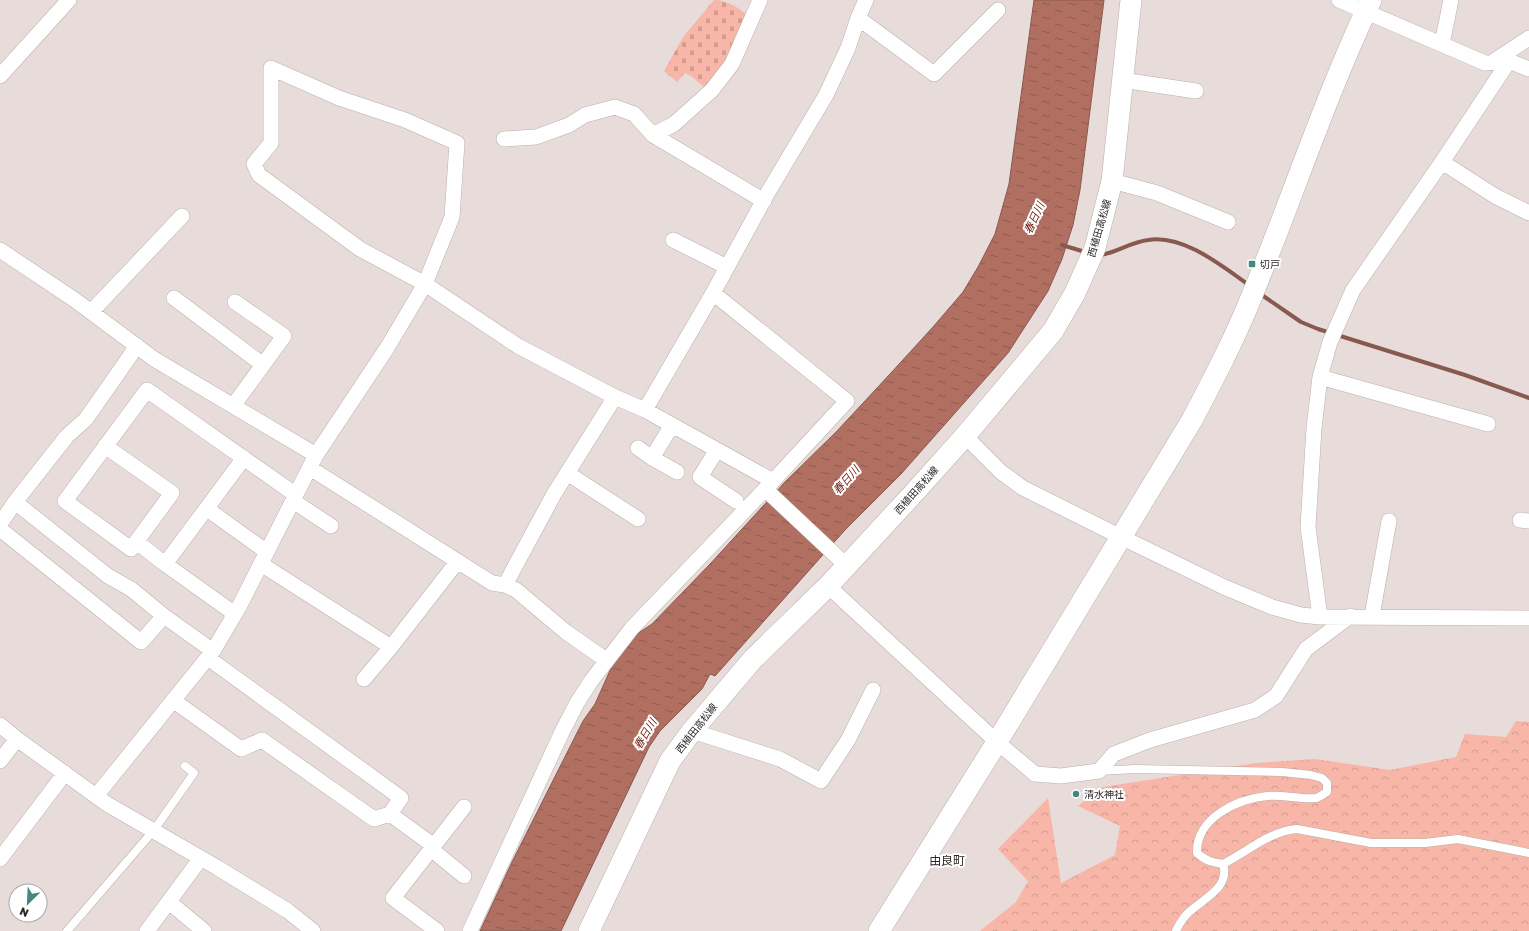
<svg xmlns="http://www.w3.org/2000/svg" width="1529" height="931" viewBox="0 0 1529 931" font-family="'Golos Text','Noto Sans JP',sans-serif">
  <defs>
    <pattern id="forest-crowns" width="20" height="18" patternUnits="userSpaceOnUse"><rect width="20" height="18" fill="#f7b6a7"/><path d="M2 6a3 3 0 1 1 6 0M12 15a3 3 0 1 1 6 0" fill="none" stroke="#d49c90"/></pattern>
    <pattern id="cemetery-stones" width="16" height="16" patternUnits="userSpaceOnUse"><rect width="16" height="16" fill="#f7b6a7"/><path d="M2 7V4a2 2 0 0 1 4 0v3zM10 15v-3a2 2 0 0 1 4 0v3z" fill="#d49c90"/></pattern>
    <pattern id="water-ripples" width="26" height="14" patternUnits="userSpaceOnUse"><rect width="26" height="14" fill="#b06f61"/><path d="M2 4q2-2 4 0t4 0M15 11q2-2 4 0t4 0" fill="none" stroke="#8f5b50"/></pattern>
  </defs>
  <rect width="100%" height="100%" fill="#e7dcda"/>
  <path fill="url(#forest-crowns)" d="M1516,721L1529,722V931H980L1016,902L1028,881L998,849L1048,798L1061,883L1115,855L1120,826L1078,806L1103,787L1256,763L1315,759L1390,770L1456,757L1465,734L1506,737Z"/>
  <path fill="url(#cemetery-stones)" d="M714,0C727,0 740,8 749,17L717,79L704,87L691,76L685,73L677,82L664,71L683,37Z"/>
  <path fill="url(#water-ripples)" stroke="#88594f" d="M1034,0H1104L1080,190L1073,225L1062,259L1048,291L1008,353L901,474L845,530L715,676L710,674L702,689L660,731L649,747L561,931H480L512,862L583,721L595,704L612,666L637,634L652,624L711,563L785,482L837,431L890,374L933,327L963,292L978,267L995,234L1009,184Z"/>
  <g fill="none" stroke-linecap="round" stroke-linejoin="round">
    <path stroke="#88594f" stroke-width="4" d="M1062,245L1085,252
      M1101,255C1118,252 1131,242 1148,240C1183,234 1222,266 1249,285
      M1259,293L1301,322L1318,329L1465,375L1529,398"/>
    <defs>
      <path id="service" d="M1100,771L1135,769L1282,772L1311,775L1322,778L1327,783V792C1323,794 1320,797 1316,798C1302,800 1282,794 1267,796C1237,799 1196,818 1197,853C1206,861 1211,862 1223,864C1247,852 1270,831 1297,829L1371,843H1425L1458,839L1529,853
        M67,931L154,830L194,773L185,766
        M1176,931C1178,926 1182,920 1186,915C1200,900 1231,889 1223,864"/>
      <path id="minor" d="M1339,0L1485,63L1509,61L1529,69
        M858,18L934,74L998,10
        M1442,44L1451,0
        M1494,61L1529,38
        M0,76L69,0
        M1122,80L1196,91
        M653,135L674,124L712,90L732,64L760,0
        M504,139L536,137L569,125L585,115L615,107L634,114L653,135L764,201
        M1442,162L1495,196L1529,213
        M1112,181L1157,193L1228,222
        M673,240L727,267
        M0,250L75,300L154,359L316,455
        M713,293L847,401L773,481
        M174,298L263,365
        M91,312L182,216
        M1320,377L1488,424
        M233,406L284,336L235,302
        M645,410L713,293L767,194L826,95L848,48L858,18L866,0
        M672,425L652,458L677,472
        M965,436L1001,472L1023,488L1121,537L1224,587L1272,607L1301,615L1320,617L1529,618
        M105,446L172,493L131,549L65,501L147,390L296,495
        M638,448L652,458
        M717,450L700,477L736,501
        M310,468L492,583L505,585L516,590L566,632L606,660
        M567,473L638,519
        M765,489L847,566
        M293,501L331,526
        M15,502L67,436L86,419L137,346
        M207,509L267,552
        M1520,520L1529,521
        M0,524L15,502L108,576L131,589L164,616L213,651
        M0,529L141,642L164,616
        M137,542L165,564L244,458
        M165,564L235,614
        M261,564L391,647
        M505,585L554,494L615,397
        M828,586L997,742L1035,774L1061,776L1099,771L1114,754L1150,740L1255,710L1276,696L1306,649L1350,616
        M1372,616L1389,521
        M1320,617L1308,527L1314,428L1320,377L1330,342L1353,290L1442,162L1509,61
        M208,658L401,798L390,814
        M364,679L391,647L457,562
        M174,701L241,749L262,740L374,819L390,814L434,846
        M0,725L17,739L107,804L218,868L288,911L313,931
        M692,731L780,759L821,781L848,740L873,690
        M0,761L17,739
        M96,796L213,651L239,607L316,455L387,348L425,284L452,217L457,143L405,120L339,98L271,68V143L254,164L259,175L360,249L425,284L518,346L615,397L645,410L773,481L632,628L591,681L577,703L562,732L470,931
        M431,849L464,876
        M0,859L65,773
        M169,902L204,931
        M147,931L201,858
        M437,931L393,898L464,807"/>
      <path id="secondary" d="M589,931L670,761L692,731L753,659L828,586L912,495L965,436L1053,331L1075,293L1095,248L1112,181L1131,0
        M879,931L997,742L1192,420C1213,380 1234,340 1251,298C1292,199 1325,97 1371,0"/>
    </defs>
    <use href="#service" stroke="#bab0ad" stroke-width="9"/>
    <use href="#minor" stroke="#bab0ad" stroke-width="16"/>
    <use href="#secondary" stroke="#bab0ad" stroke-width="22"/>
    <use href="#service" stroke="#fff" stroke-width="8"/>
    <use href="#minor" stroke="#fff" stroke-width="15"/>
    <use href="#secondary" stroke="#fff" stroke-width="21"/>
  </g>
  <g fill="#43887e" stroke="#fff" stroke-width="1.5">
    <rect x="1248" y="260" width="8" height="8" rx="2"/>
    <circle cx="1076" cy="794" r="4"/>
  </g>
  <g text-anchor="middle" stroke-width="4" stroke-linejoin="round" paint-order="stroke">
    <g font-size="10" fill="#2b2726" stroke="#fff">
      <text transform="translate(1099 228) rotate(-74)" y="4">西植田高松線</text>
      <text transform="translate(916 490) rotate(-48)" y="4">西植田高松線</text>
      <text transform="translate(696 728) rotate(-52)" y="4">西植田高松線</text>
    </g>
    <g font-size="10" fill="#2b2726" stroke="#fff" text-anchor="start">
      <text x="1260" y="268">切戸</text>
      <text x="1084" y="798">清水神社</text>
    </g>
    <g font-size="11" font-style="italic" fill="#6e1e0f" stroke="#fff">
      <text transform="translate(1034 218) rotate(-65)" y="4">春日川</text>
      <text transform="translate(846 480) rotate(-49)" y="4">春日川</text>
      <text transform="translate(645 734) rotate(-59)" y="4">春日川</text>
    </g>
    <g font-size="12" fill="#2b2726" stroke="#fff">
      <text x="947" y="865">由良町</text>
    </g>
  </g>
  <g transform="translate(28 903) rotate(204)"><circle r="19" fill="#ffffff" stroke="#aaa9a8"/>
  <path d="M0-3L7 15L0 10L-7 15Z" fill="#43887e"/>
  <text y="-6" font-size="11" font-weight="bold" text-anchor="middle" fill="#2b2726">N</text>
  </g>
</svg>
